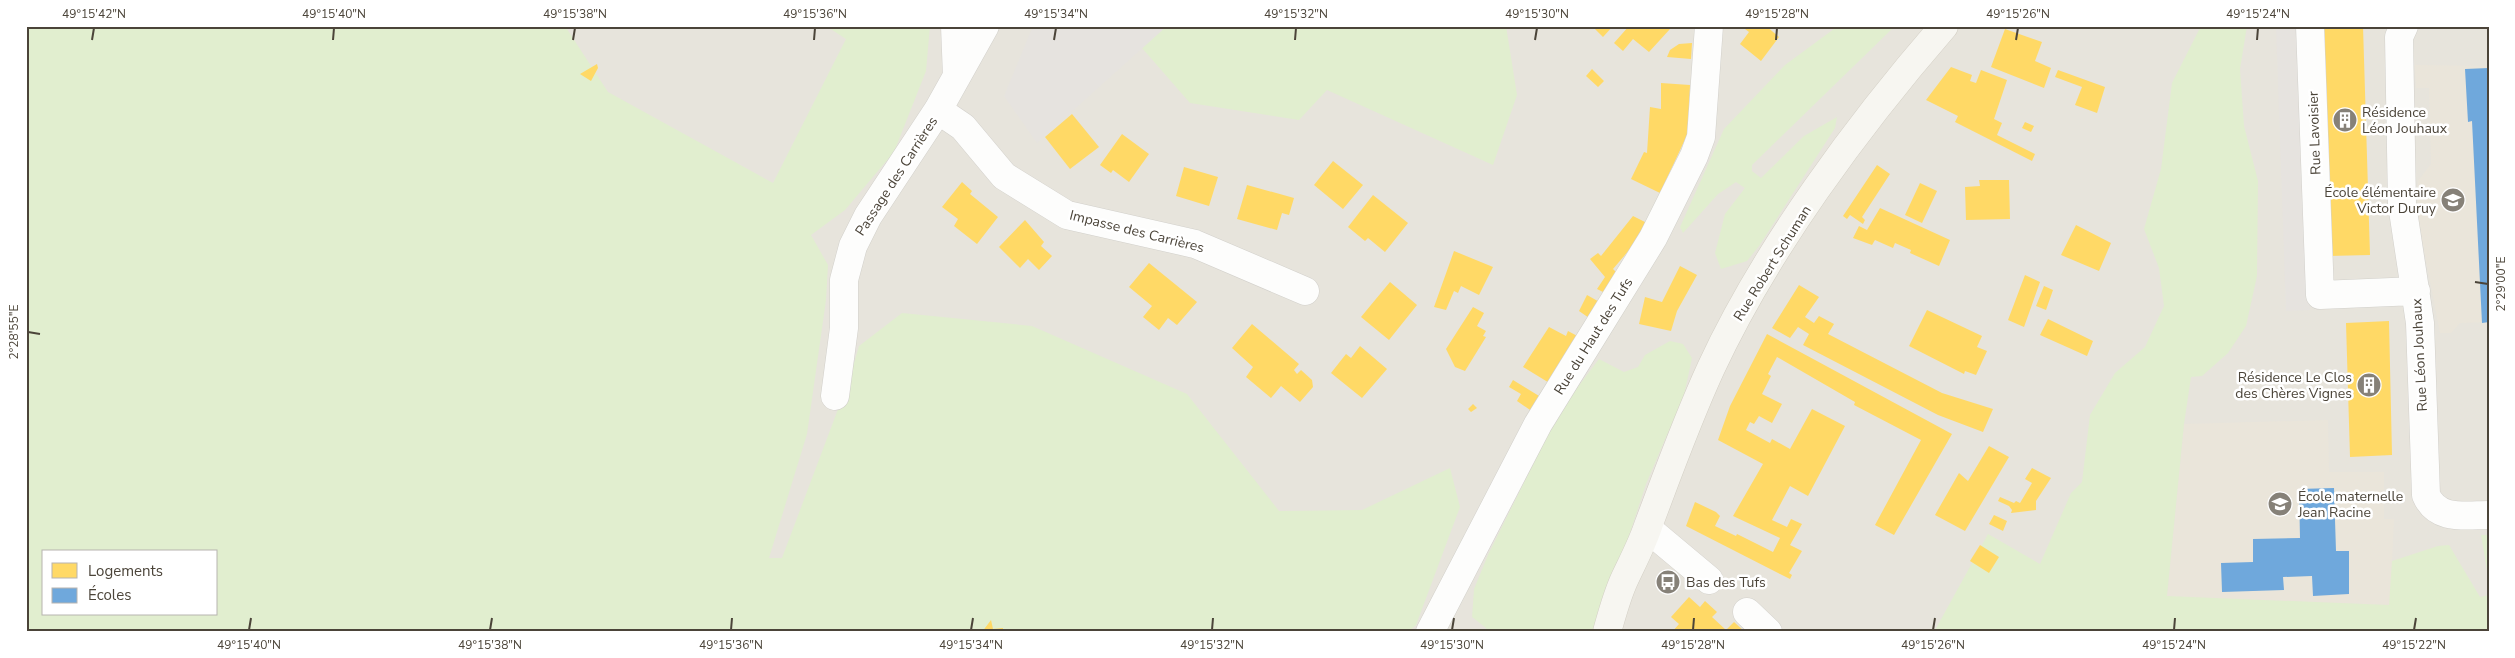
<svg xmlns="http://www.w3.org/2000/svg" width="2515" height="658" viewBox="0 0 2515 658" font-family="'Nunito Sans',sans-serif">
  <rect width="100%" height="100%" fill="#f4f2ee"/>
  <path fill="#e7e4dc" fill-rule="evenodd" d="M26,26H2489V632H26ZM44,552H216V614H44Z"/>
  <path fill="#eae5da" d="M2415,65L2489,66V322L2460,323L2451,333H2440L2418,219V181L2431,164L2429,88H2416Z
    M2328,420L2329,472H2384V519H2394L2390,605L2167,597L2184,424Z"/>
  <path fill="#e1eecf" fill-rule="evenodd" d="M26,26H565L608,92L773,183L846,39L826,26H930L926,71L894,152L845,210L811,235L828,265L826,300L807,434L769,558H782L849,380L859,346L902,313L1032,326L1187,394L1279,511L1362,510L1450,468L1460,507L1416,625L1408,632H26ZM44,552H216V614H44Z
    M1166,26H1506L1517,95L1493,165L1327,90L1299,120L1190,103L1142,48Z
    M1838,26H1895L1752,165V171L1761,178L1804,136L1837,117L1835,128L1759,246L1747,261L1721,269L1715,253L1725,214L1745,188L1736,182L1718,194L1683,233L1680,227L1724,129L1785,65Z
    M2201,26H2247L2240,69L2244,126L2258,181L2257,276L2246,326L2228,353L2202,376L2191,377L2184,424L2167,596L2389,605L2392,561L2438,546L2449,545L2480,597L2489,595V632H1934L1988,534L2040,564L2071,493L2082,482L2090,415L2115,373L2145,347L2164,306L2159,268L2144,229L2161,169L2172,83Z
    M1670,341L1683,344L1692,358L1684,395L1646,484L1625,548L1598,611L1593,632H1487L1486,628L1472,617L1474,589L1488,555L1559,412L1599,359L1624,372L1638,367L1645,355Z
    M2481,535H2489V582Z"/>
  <path fill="#e6e3df" d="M1033,26H1167L1037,143L1004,96Z
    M2276,26H2299L2310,310L2286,311Z
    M2417,26H2489V28L2417,30Z"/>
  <path fill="#ffd966" d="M1592,26H1613L1603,37Z
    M1629,26H1667L1670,29L1649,52L1633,39L1623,51L1614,43Z
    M1747,26H1766L1779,37L1761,61L1740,44L1749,32L1745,29Z
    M2321,26H2363L2370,255L2328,256Z
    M2005,29L2042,42L2035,61L2051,68L2044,88L1991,67Z
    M1692,43L1691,59L1667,57L1670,50L1679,44Z
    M597,64L598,68L591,81L580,74Z
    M1951,67L1972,75L1970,81L1976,83L1981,70L2007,80L1994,119L2002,123L1997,135L2035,154L2032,161L1955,122L1958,116L1926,100Z
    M1592,69L1604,81L1598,87L1586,76Z
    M2058,70L2105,87L2097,113L2075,105L2082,87L2055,77Z
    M1661,83L1690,85L1688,133L1660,193L1631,179L1644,152L1647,153L1650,107L1661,109Z
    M1072,114L1099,147L1070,169L1045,137Z
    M2025,122L2034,126L2031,132L2022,128Z
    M1122,134L1149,154L1129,182L1113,170L1111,173L1100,165Z
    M1333,161L1363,185L1343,209L1314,185Z
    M1877,165L1890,174L1862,217L1865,220L1863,224L1850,215L1847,219L1843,216Z
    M1184,167L1218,177L1209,206L1176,196Z
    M1979,180H2009L2010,219L1966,220L1965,187L1980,186Z
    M962,182L972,191L970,194L998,217L977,244L954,226L958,219L942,207Z
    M1920,183L1937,191L1922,223L1905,215Z
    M1247,185L1294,198L1289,215L1282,213L1277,230L1237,219Z
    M1373,195L1408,223L1385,252L1368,238L1365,241L1348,227Z
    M1880,208L1950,240L1939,266L1910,253L1911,250L1895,243L1893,248L1875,240L1872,245L1853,238L1859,226L1867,230Z
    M1633,216L1645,222L1646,225L1636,242L1613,269L1617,273L1603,292L1597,289L1605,277L1590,259L1598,253L1601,256Z
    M1025,220L1044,242L1041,246L1052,256L1039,270L1028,259L1020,268L999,247Z
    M2076,225L2111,243L2099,271L2061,255Z
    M1454,251L1493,267L1479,295L1461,286L1458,293L1454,291L1446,310L1434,307Z
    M1149,263L1197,302L1177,325L1168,318L1159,330L1143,317L1152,306L1129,287Z
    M1680,266L1697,275L1677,311L1671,331L1639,324L1645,297L1662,302Z
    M2025,275L2040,282L2024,327L2008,320Z
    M1390,282L1417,305L1389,340L1361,317Z
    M1799,285L1819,297L1805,317L1814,323L1819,316L1834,324L1828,334L1942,393L1993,409L1983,432L1938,415L1803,345L1809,334L1798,327L1790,338L1772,328Z
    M2044,286L2053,290L2046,310L2036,306Z
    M1587,295L1603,304L1592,320L1579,311Z
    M1473,307L1484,313L1477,326L1486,331L1483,336L1486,337L1465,371L1455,367L1446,349Z
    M1927,310L1982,336L1977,347L1987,351L1976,375L1965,371L1964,374L1909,346Z
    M2048,319L2093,341L2087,356L2040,335Z
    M2389,321L2392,455L2350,457L2346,323Z
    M1252,324L1299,364L1294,370L1297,374L1301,370L1312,380L1313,387L1300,402L1281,386L1271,398L1246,377L1253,367L1232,348Z
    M1549,327L1566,336L1568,331L1581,338L1551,384L1523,367Z
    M1767,334L1952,434L1894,535L1875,525L1921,440L1854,405L1855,402L1777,357L1768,374L1771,376L1762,394L1782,404L1772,423L1759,416L1754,424L1750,422L1746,430L1770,443L1772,439L1790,449L1812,409L1845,426L1808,496L1790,486L1772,520L1787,527L1791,519L1802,524L1790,545L1802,551L1789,573L1792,575L1790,579L1686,526L1695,502L1716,512L1720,516L1715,526L1736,536L1737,534L1773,552L1780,538L1733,516L1763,464L1718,440L1730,406Z
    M1360,346L1387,369L1362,398L1331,373L1346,354L1351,358Z
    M1513,380L1544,399L1533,412L1517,401L1521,394L1509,387Z
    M1473,404L1477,408L1471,412L1468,409Z
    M1989,446L2009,457L1965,531L1935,515L1959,473L1968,481Z
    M2032,468L2051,478L2036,501V510L2011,513L2012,510L2009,506L1998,501L2000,497L2014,503L2016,501L2020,503L2032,483L2025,479Z
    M1994,515L2007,521L2003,531L1989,524Z
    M1980,545L1999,557L1989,573L1970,561Z
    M1689,597L1700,607L1705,601L1717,612L1712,617L1726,630L1734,622L1745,632H1672L1679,624L1671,617Z
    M991,620L993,629L1003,628V632H982Z"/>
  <path fill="#6fa8dc" d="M2489,68V322L2482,323L2472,121L2468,122L2465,69Z
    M2334,488L2336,551H2349V594L2313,596L2312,576L2283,577L2284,590L2222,592L2221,563L2253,562V539L2300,538L2299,489Z"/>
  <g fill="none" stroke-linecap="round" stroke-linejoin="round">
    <defs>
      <path id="minor" d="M955,26L957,76
        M2310,26L2320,295L2416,291
        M2404,26L2399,37L2402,204L2420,323L2426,495C2437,521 2465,515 2489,515
        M938,110L963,127L1004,176L1067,215L1195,244L1305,291
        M835,396L844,328V280L853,246L868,216L938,110L985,26
        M1648,529L1709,580
        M1747,612L1768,632
        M1430,632L1538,424L1653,238L1694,156L1701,137L1709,26"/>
      <path id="secondary" d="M1607,632C1612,614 1617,595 1625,578C1633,561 1642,544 1648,526C1668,473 1687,420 1711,368C1766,249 1858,125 1944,26"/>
    </defs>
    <use href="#minor" stroke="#d2d0cb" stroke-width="29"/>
    <use href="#secondary" stroke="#d3cfc5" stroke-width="29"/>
    <use href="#minor" stroke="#fdfdfc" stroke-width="28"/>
    <use href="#secondary" stroke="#f7f6f1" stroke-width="28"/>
  </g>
  <path fill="none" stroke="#4b4439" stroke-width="2" d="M92,40L94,28M333,40L334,28M573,40L575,28M814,40L815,28M1054,40L1056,28M1295,40L1296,28M1535,40L1537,28M1776,40L1777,28M2016,40L2018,28M2257,40L2258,28M2475,282L2488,284M28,332L40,334M249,630L251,618M490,630L492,618M731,630L732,618M971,630L973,618M1212,630L1213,618M1452,630L1454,618M1693,630L1694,618M1933,630L1935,618M2174,630L2175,618M2414,630L2416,618"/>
  <defs>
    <symbol id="building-disc" viewBox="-11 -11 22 22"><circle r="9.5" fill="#868178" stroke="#fff"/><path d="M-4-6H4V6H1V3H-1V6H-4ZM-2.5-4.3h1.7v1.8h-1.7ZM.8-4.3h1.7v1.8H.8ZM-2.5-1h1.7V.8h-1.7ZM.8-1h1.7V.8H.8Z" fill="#fff"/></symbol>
    <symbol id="school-disc" viewBox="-11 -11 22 22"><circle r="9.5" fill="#868178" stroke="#fff"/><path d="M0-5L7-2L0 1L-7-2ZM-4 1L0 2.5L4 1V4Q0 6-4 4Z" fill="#fff"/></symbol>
    <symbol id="bus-disc" viewBox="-11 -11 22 22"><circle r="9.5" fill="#868178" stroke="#fff"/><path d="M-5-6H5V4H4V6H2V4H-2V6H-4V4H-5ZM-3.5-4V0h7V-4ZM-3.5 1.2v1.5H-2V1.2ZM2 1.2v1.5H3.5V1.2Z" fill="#fff"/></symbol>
  </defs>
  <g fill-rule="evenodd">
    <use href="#building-disc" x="2331" y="106" width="28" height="28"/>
    <use href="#school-disc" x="2439" y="186" width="28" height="28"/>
    <use href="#building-disc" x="2355" y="371" width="28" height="28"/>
    <use href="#school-disc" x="2266" y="490" width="28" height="28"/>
    <use href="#bus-disc" x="1654" y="568" width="28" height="28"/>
  </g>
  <g text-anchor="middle" stroke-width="5" stroke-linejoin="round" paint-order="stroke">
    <g font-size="14" fill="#4b4439" stroke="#fff" text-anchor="start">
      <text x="2362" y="117">Résidence<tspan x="2362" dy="16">Léon Jouhaux</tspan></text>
      <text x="2436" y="197" text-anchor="end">École élémentaire<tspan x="2436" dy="16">Victor Duruy</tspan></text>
      <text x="2352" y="382" text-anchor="end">Résidence Le Clos<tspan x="2352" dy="16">des Chères Vignes</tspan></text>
      <text x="2298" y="501">École maternelle<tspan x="2298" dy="16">Jean Racine</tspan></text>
      <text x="1686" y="587">Bas des Tufs</text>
    </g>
    <g font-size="14" fill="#4b4439" stroke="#fff">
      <text transform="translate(2314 133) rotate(-92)" y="5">Rue Lavoisier</text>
      <text transform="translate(896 176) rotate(-57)" y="5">Passage des Carrières</text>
      <text transform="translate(1137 231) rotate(14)" y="5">Impasse des Carrières</text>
      <text transform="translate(1772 263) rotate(-58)" y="5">Rue Robert Schuman</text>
      <text transform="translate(1593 336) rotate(-58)" y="5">Rue du Haut des Tufs</text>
      <text transform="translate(2419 355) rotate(-93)" y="5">Rue Léon Jouhaux</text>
    </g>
  </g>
  <rect width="2515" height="658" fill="none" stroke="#ffffff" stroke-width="55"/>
  <rect x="42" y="550" width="175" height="65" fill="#ffffff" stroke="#b7b4b0"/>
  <rect x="52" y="563" width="25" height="15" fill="#ffd966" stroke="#b7b4b0"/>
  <text x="88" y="576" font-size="15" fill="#4b4439">Logements</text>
  <rect x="52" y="588" width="25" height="15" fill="#6fa8dc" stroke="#b7b4b0"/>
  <text x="88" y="600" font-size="15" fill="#4b4439">Écoles</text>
  <rect x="28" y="28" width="2460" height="602" fill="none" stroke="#4b4439" stroke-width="2"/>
  <g font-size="12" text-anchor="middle" fill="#4b4439">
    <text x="94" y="18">49°15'42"N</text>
    <text x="334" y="18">49°15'40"N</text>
    <text x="575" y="18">49°15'38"N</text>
    <text x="815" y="18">49°15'36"N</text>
    <text x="1056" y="18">49°15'34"N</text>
    <text x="1296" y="18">49°15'32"N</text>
    <text x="1537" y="18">49°15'30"N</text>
    <text x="1777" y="18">49°15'28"N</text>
    <text x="2018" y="18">49°15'26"N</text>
    <text x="2258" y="18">49°15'24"N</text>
    <text transform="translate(2501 284) rotate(-90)" y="4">2°29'00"E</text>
    <text transform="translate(14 332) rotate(-90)" y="4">2°28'55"E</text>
    <text x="249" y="649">49°15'40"N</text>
    <text x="490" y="649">49°15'38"N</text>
    <text x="731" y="649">49°15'36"N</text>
    <text x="971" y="649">49°15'34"N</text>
    <text x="1212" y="649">49°15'32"N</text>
    <text x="1452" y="649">49°15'30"N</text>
    <text x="1693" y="649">49°15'28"N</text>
    <text x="1933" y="649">49°15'26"N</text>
    <text x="2174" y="649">49°15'24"N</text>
    <text x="2414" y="649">49°15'22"N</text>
  </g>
</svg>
